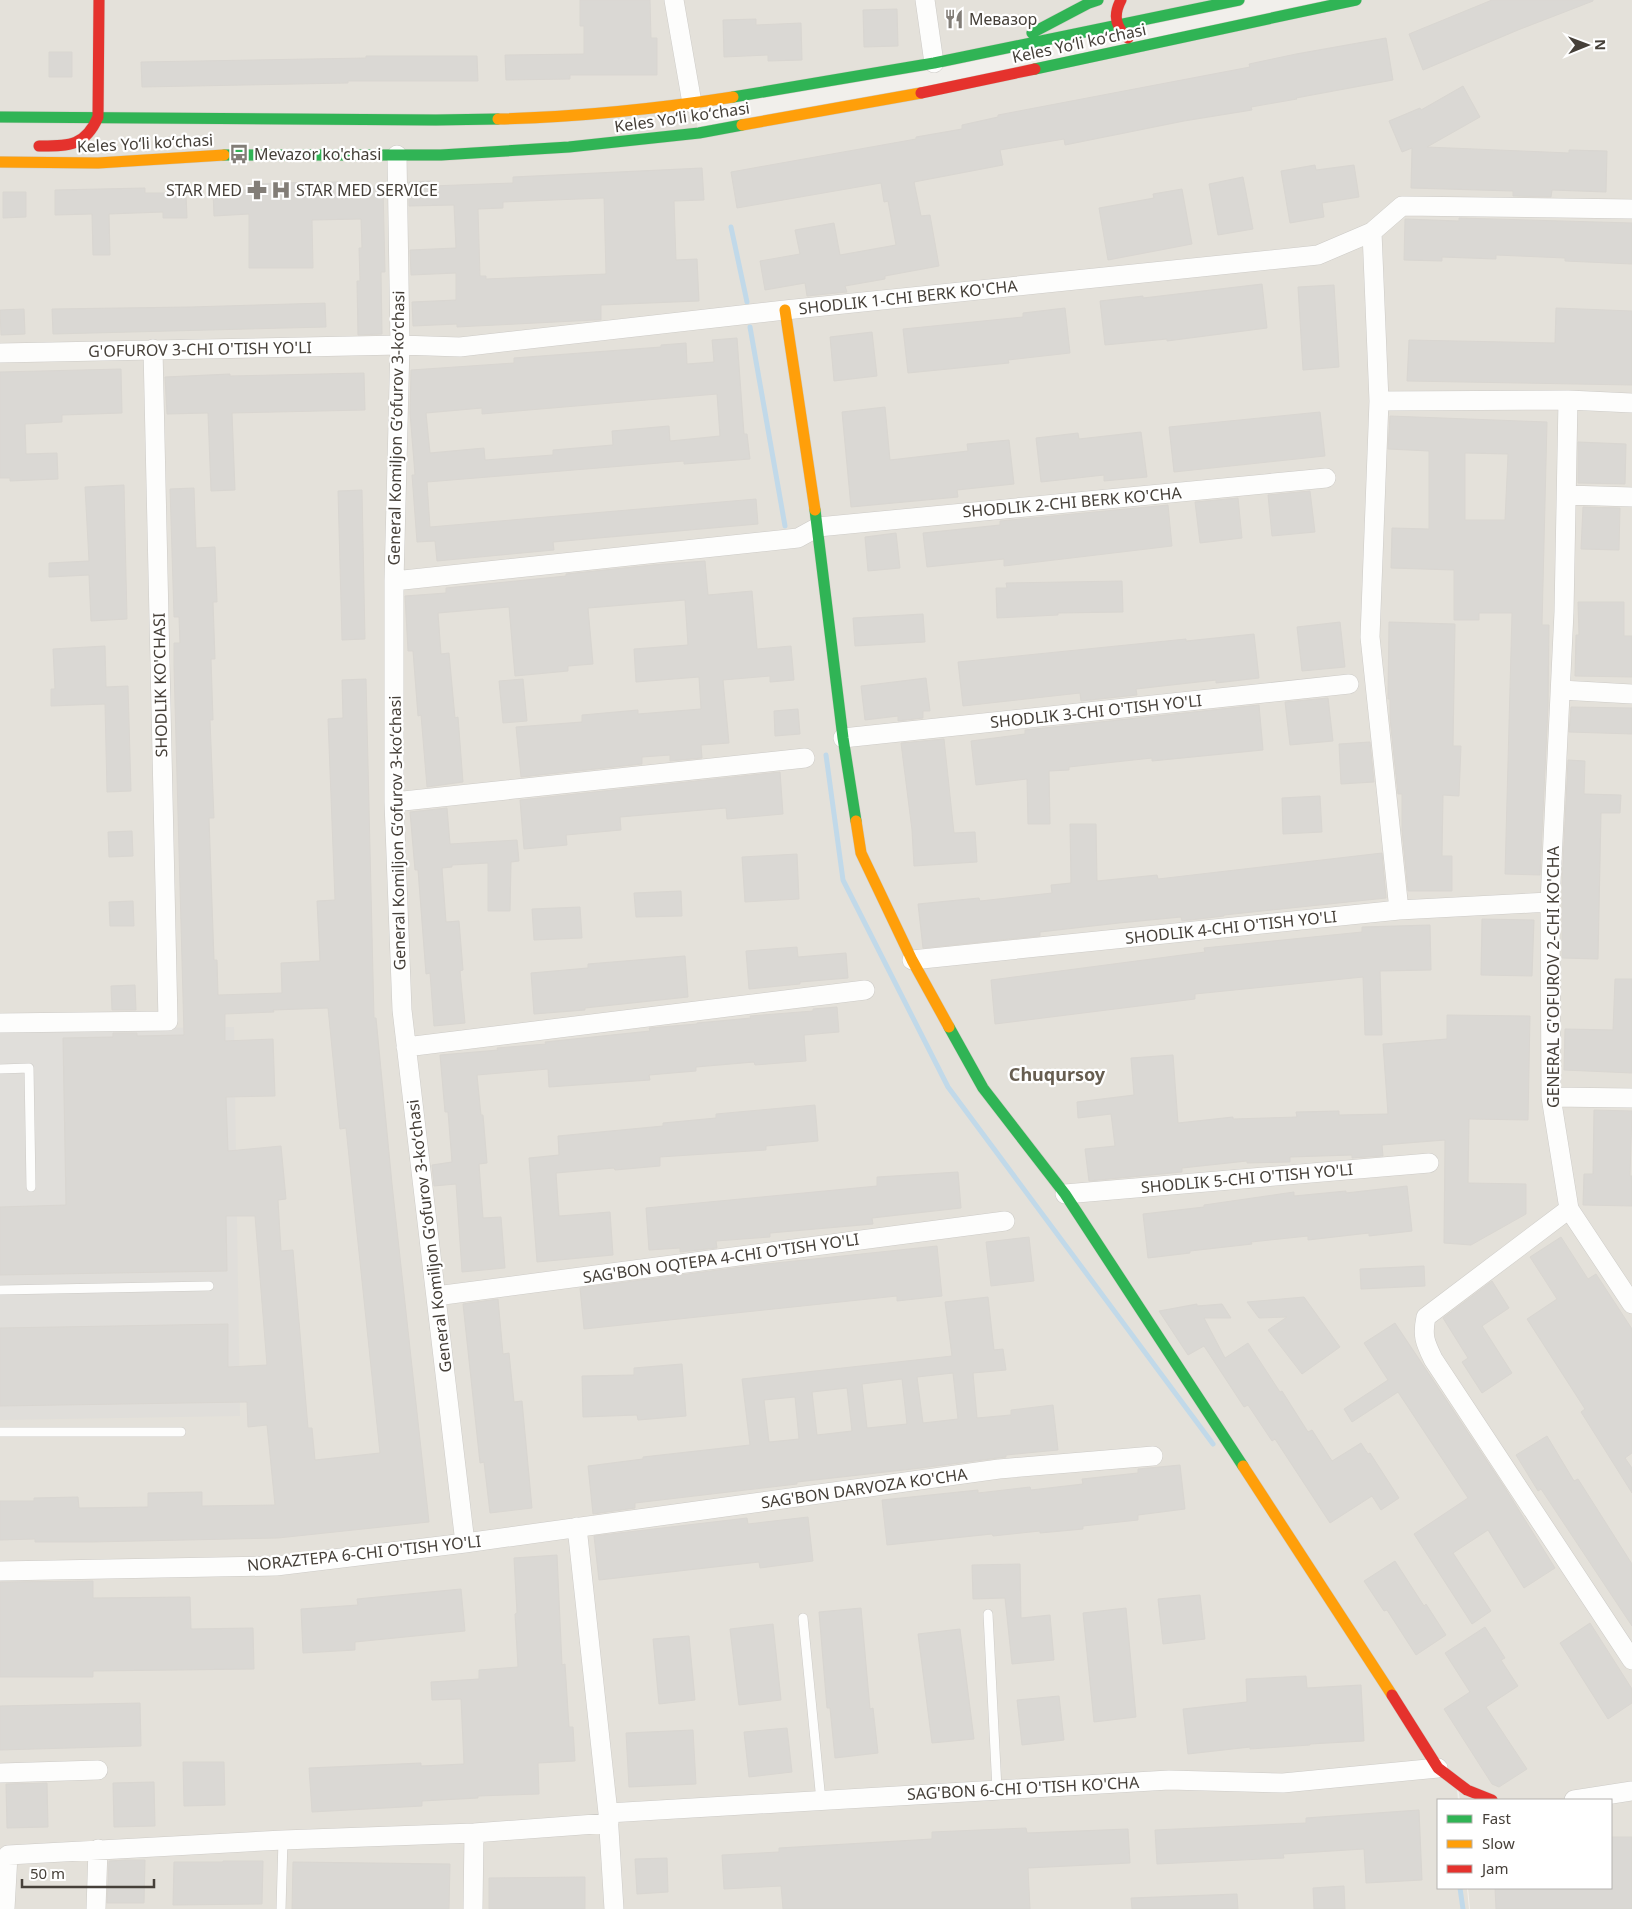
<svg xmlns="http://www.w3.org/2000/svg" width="1632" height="1909" viewBox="0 0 1632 1909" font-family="'Noto Sans',sans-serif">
  <rect width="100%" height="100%" fill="#f1efeb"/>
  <path fill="#e4e1da" d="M0,0H1239L692,103L699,132L1356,0H1632V1909H1470L1468,1888H1611V1800H1460L1456,1778L1458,1800H1438V1888H1467L1469,1909H0Z"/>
  <path fill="#e0deda" d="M234,1027L240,1416L0,1420V1030Z"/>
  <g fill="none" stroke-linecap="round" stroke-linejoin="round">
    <path stroke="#c1d9e9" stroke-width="5" d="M731,227L747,302
      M750,327L785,526
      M826,755L843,880L948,1087L1213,1444
      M1460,1888L1463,1909"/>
  </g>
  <path fill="#dad8d4" stroke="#d9d6d1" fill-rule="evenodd" d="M580,0H650L651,38H657V75H570V79L506,80L505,55L584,54V26H580Z
    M1492,0H1593V1L1518,30L1423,70L1409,34Z
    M897,9L898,46L864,47L863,10Z
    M756,19V25L801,23L802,60L768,61V55L724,57L723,20Z
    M1386,38L1393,80L1296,98L1297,99L1251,107L1252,110L1184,121L1065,145L1064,139L1000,150L1003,165L914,182L921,216L930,215L939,266L885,276V279L845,286L847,292L807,296L805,283L765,290L760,261L800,254L795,230L834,223L840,255L896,245L888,201L884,202L881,183L737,208L731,172L916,139V137L962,129V125L998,117V115L1250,67L1249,64L1296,54Z
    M49,52H72V77H49Z
    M366,56H477L478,81H348V83L142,87L141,62L366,58Z
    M1463,86L1480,117L1427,147L1569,153V150L1607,151L1606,192L1552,190L1551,197L1513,196V191L1411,188L1412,148L1402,152L1389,121L1420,108L1421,110Z
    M1315,165L1316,170L1354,165L1359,197L1322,203L1324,217L1290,223L1281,171Z
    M702,168L704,200L674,201L676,260L697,259L699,301L601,305V320H595L457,327V324L413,326L412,302L456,300V273L411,275L410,250L456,248L454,205L409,206V182L431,181V186L513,183V177ZM604,198L606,274L486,279V276H480L478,209L503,208V202Z
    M1243,177L1253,229L1218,235L1209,184Z
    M317,182H341V189L383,188L385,272H381L382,334L358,335L357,281H360L359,248H362L361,219L312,220L313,268H249V214L214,216L213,191L249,190L248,184Z
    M145,188V193H186L187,218H163V212L109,214L110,255H93L92,214L55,215V190Z
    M1182,189L1192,244L1108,260L1099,208L1154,198L1153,194Z
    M3,192H26V217L3,218Z
    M1459,218L1632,223V264L1565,261V258L1496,255V259L1442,257V261L1404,260L1405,219L1459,221Z
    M1262,284L1267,328L1167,341V339L1105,345L1100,301L1143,296V298Z
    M1334,285L1339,367L1303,370L1298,287Z
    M325,303L326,327L53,334L52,309L190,307Z
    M1065,308L1070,353L1008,360L1009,363L908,373L903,329L1023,317V313Z
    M1556,308L1632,311V385L1407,381L1409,340L1555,343Z
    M24,309L25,334L1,335L0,310Z
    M872,332L877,376L834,381L830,337Z
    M737,338L744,434H747L750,459L684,464V461L427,482L430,527L756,499L758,524L553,542L554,550L437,561L435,541L417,542L412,475H415L410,413L411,370L514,363V358L661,347V345L686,343L687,364L714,362L712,340ZM717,394L720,436L670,441L669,426L612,431L613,445L553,450V455L485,460L484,448L430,453L426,413L482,408V414Z
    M121,369L122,413L62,415V422L25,424L26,454L57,453L58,479L10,481V478H0V372Z
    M364,373L365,410L232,413L235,490L211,491L208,413L167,414L165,377L230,374V376Z
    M885,407L890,460L968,451L967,444L1009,440L1014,484L957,490L958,497L851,507L842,412Z
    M1320,412L1325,456L1174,472L1169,427Z
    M1390,416L1547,422L1542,625H1549L1548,706L1540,875L1505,874L1512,613H1479V620H1454V570L1391,568L1392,528L1429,529V451L1388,449ZM1465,453L1508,454L1505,520H1465Z
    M1141,432L1147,477L1104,481V475L1041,482L1036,438L1078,433L1079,439Z
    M1578,442L1626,444L1625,484L1578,483Z
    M124,485L127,619L91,621L89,575L49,577V563L89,561L85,487Z
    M194,488L196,548L215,547L217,602H213L215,659H211L213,720H210L214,818H209L214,960H217L218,995L282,993L281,963L320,961L317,901L335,900L328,719L343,718L342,680L366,679L374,1018H376L392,1184L429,1522L278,1538L92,1542H35V1539L0,1540V1501H34V1498L78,1497L79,1508L148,1507V1493L202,1492V1506L275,1505L267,1425L248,1427L247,1402L0,1406V1328L228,1324V1367L267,1365L255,1216H226L227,1271L0,1275V1207L66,1205L63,1038L113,1037V1033H137V1036L184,1035L174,666V643H180L179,617H174L170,489ZM328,1008L340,1129L346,1128L380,1453L315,1460L312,1428H308L293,1250L281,1251L278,1200L286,1199L281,1146L228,1151L226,1097L275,1096L273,1039L225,1041V1014L274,1012L273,1010Z
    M362,490L365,639L342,640L338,491Z
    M1310,491L1315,532L1272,536L1268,495Z
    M1238,498L1242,538L1200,543L1195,502Z
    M1168,505L1172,546L1004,566V559L927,567L923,533L1000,525V521Z
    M1583,507L1620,508L1619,550L1581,549Z
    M896,533L900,568L868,571L865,537Z
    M705,561L708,595L752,591L757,649L791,646L794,680L770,682V676L723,680L729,743L701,745L702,758L670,761V755L642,757V764L521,777L516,727L582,722V715L638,710V714L701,709L699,677L636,682L634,649L688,645L685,600L588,608L593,664L568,666V671L515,676L509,607L438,613L441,654L449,653L455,718L458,717L463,782L427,787L421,715L418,716L413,651H408L405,596L446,593V588L566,576V574L653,565Z
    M1122,581L1123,612L1058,613V615L997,618L996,588H1007L1006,583Z
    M1578,602H1624V636H1632V677L1575,676L1576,635H1579Z
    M923,614L925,642L855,646L853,618Z
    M1340,622L1345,667L1302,671L1297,627Z
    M1389,622L1455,624L1453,746H1461L1459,796L1443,795L1442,856H1452V891H1408L1402,830V794H1398L1390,718V699H1388V696Z
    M1254,634L1259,678L1216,683V680L1136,689L1137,695L1081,701L1080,693L963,706L958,662L1186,639V641Z
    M105,646L106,687L128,686L131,791L107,792L105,704L51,706V689H55L53,649Z
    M926,678L930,711H923V718L898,721V716L865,720L861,686Z
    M523,679L527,721L503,723L499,681Z
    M1328,698L1333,741L1290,745L1285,702Z
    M1259,705L1263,750L1152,761V758L1069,767V770L1049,771L1050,824H1028L1027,779L976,785L971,741L1025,734V730Z
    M1571,707L1632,708V734L1569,732Z
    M798,709L800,734L775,736L774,711Z
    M944,739L954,833L975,832L977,862L914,866L912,830L901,743Z
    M1370,742L1374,782L1341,784L1339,744Z
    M1568,760L1585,761L1584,794L1621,795L1620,813H1601L1598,959L1562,958V883Z
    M780,772L783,814L727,819L726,808L620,817L621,830L566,835L567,845L524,849L520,800Z
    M1320,796L1322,832L1283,834L1282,798Z
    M447,808L450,844L517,840L519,861L511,862L510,911H488V863L452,865V867L442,868L446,922L459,921L463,970L460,971L465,1023L434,1026L430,973L426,974L418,870H415L410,812Z
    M1070,824H1096L1097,881L1157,875L1158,879L1382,853L1386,898L1224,915V916L1182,921L1181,917L1119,923L1040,932V936L923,948L918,904L979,898L980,901L1052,893L1051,885L1071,883Z
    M132,831L133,856L109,857L108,832Z
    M797,854L799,899L745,902L742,857Z
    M681,891L682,916L636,917L634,893Z
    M133,901L134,926H110L109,902Z
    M580,907L582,938L534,940L532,909Z
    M1482,919L1534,920L1532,976L1481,975Z
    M1430,925L1431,970L1380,971L1382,1035H1365L1363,977L1195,994V999L995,1024L991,980L1205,952L1204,948L1362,932V927Z
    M797,947L798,957L846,953L848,978L800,982V984L749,989L746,951Z
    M685,956L688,997L585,1008V1010L534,1014L531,973L588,968V964Z
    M1615,979H1632V1073L1564,1070L1565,1029L1613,1030Z
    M135,985L136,1010H112L111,986Z
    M837,1007L839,1032L804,1035L806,1061L755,1065L754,1062L696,1067V1071L649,1075L650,1080L549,1087L548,1069L477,1075L481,1115H483L487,1163L479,1164L483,1218L501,1217L505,1268L462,1272L456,1184L434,1186L432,1165L452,1162L448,1112H445L440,1055L498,1050L497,1048L546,1044L545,1042L650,1031L649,1028L697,1024V1023L751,1018L750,1016L813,1011V1009Z
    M1447,1015L1530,1016L1528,1120L1469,1119L1468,1183L1526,1184V1214L1471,1245L1444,1243L1445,1140L1382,1145L1383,1156L1352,1158V1155L1290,1157V1162L1247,1163V1161L1182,1168V1172L1089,1181L1085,1149L1115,1146L1111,1114L1078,1118L1077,1102L1134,1095L1131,1058L1173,1055L1178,1123L1233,1117V1119L1297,1117L1296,1112L1339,1111V1115L1388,1114L1383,1044L1447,1039Z
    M815,1105L818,1141L766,1146V1150L660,1157V1166L615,1170L614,1168L556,1173L559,1216L610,1212L613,1255L537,1262L529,1158L559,1155L558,1136L663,1126V1123L716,1118V1114Z
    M1594,1110L1632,1111L1630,1176H1632V1206L1583,1205L1584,1174H1593Z
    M958,1172L961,1208L872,1218L873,1224L770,1233V1237L716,1241L717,1248L680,1252V1248L649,1250L646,1208L877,1186V1177Z
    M1407,1186L1412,1231L1369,1236V1233L1308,1240V1236L1251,1242L1252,1244L1190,1251V1253L1148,1258L1143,1214L1204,1207V1205L1294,1192V1196L1346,1191V1193Z
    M1029,1237L1034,1281L991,1286L986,1242Z
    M1561,1237L1588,1279L1596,1274L1632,1329V1453L1625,1458L1632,1468V1493L1581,1412L1585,1409L1527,1319L1557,1299L1530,1257Z
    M937,1246L942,1296L897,1301V1296L584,1329L580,1288L757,1265Z
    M1424,1266L1425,1286L1361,1289L1360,1269Z
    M1492,1281L1509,1308L1482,1326L1512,1373L1482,1393L1462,1362L1468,1358L1443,1318Z
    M988,1297L994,1350L1003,1349L1006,1370L973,1373L977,1418L1011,1415V1410L1053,1405L1058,1450L1006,1455V1457L921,1468L797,1482V1484L635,1503V1508L593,1514L588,1466L643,1459V1457L750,1445L742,1379L952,1356L945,1302ZM953,1373L958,1419L923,1423L917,1377ZM902,1379L907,1424L867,1428L862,1384ZM847,1388L852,1431L817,1435L812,1392ZM795,1397L799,1439L769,1442L764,1400Z
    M1304,1297L1340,1347L1302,1374L1268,1330L1287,1317L1259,1318L1247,1302Z
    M498,1299L503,1354L509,1353L514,1402L522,1401L532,1508L490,1513L484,1462L480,1463L463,1304Z
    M1197,1304V1306L1222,1304L1231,1318H1204L1225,1358L1248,1343L1280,1392L1282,1391L1308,1432L1312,1430L1332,1461L1361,1443L1368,1454L1370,1453L1399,1498L1381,1510L1372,1496L1330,1523L1275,1439L1272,1441L1248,1405L1244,1407L1204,1346L1188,1355L1159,1311Z
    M1395,1323L1505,1488L1555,1568L1524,1588L1488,1530L1453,1553L1491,1611L1472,1624L1414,1534L1468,1498L1398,1392L1352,1422L1344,1409L1388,1380L1364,1343Z
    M682,1364L686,1416L638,1420L637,1415L583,1417L582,1376L634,1375V1368Z
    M1547,1436L1574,1481L1578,1479L1632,1564V1626L1541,1489L1538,1491L1516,1455Z
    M1180,1465L1185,1509L1138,1515V1520L1083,1526V1529L1040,1533V1531L993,1536L992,1534L887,1545L882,1500L978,1490V1493L1030,1487L1031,1490L1083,1484L1082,1479L1138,1473V1469Z
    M808,1517L813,1561L760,1568L759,1562L599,1580L594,1536L747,1518L748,1524Z
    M557,1555L562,1665L565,1664L569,1727H573L575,1761L538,1763L539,1794L478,1796V1798L422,1801V1806L312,1812L309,1768L421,1763V1766L464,1764L461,1699L432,1700L431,1682L479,1679V1670L518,1667L515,1614L517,1613L514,1558Z
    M1395,1561L1424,1606L1426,1604L1446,1635L1416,1655L1387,1610L1384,1611L1364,1581Z
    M1020,1564L1021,1618L1050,1615L1054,1660L1012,1664L1005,1598L973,1599L972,1565Z
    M93,1581V1598L190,1597L191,1629L253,1628L254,1669L93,1671V1677H0V1582Z
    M461,1589L465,1631L355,1642V1650L303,1653L301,1609L358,1605L357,1599Z
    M1200,1595L1205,1639L1163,1644L1158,1599Z
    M861,1608L870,1709L873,1708L878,1753L835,1758L830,1708H827L819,1612Z
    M1126,1608L1136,1717L1094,1722L1083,1613Z
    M1590,1623L1632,1689V1703L1608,1719L1560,1643Z
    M773,1624L781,1700L739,1705L730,1629Z
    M1485,1627L1505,1658L1501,1660L1518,1686L1486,1707L1527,1769L1499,1787L1492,1784L1444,1709L1470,1692L1445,1653Z
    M960,1629L974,1739L932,1743L918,1634Z
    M689,1636L695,1700L659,1704L653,1639Z
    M1306,1676L1307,1688L1361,1685L1364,1741L1310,1744V1745L1250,1749V1747L1188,1754L1183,1709L1247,1702L1246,1679Z
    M1059,1696L1064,1740L1022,1745L1017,1700Z
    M140,1703L141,1746L0,1750V1706Z
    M787,1728L792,1772L749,1777L744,1732Z
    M693,1730L696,1784L629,1787L626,1733Z
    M183,1762H224L225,1805L184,1806Z
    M154,1782L155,1826L114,1827L113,1783Z
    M47,1783L48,1827L7,1828L6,1784Z
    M1419,1810L1422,1880L1366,1883L1364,1849L1283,1854L1284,1858L1157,1864L1155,1830L1306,1823V1818Z
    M1026,1828L1027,1833L1128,1829L1130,1863L1028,1868L1030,1909H783L781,1886L724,1889L722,1855L779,1852V1848L932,1839V1832Z
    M1611,1837H1632V1909H1496L1495,1888H1611Z
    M667,1858L668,1892L637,1894L635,1859Z
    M126,1860H145L144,1903H107L109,1861Z
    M223,1861H263L262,1904L173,1905L174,1862H223Z
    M293,1862L450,1864L449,1909H292Z
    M585,1877V1909H489V1878Z
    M1344,1886L1345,1909H1314L1313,1888Z
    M1237,1894L1238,1909H1132L1131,1898Z"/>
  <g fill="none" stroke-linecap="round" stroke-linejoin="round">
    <defs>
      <path id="lane" d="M0,1069L29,1068L31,1187
        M0,1290L209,1286
        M0,1432H181
        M988,1614L997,1789
        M803,1618L821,1801
        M281,1909L283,1840"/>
      <path id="street" d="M674,0L692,103
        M925,0L934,63
        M397,155L400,345L394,581V802L402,1010L465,1543
        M1372,232L1379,401L1370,637L1399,910
        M0,353L400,345L460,347L785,310L1318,255L1372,232L1402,206L1632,209
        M1568,400L1564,612L1550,902L1551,1097L1569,1209L1632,1304
        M1379,401L1568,400L1632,403
        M1567,495L1632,497
        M394,581L798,538L818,527L1326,478
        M1561,690L1632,694
        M843,738L1349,684
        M394,802L805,758
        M912,960L1399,910L1550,902
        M0,1023L168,1021L153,349
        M406,1047L865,990
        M1551,1097L1632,1098
        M1065,1194L1429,1163
        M1569,1209L1426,1317C1422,1336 1425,1342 1433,1359L1632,1660
        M436,1296L1005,1221
        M577,1527L608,1813L614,1909
        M0,1571L276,1566L465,1543L999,1469L1153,1456
        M0,1773L98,1770
        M1574,1800L1632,1791
        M608,1813L1169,1780L1283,1783L1438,1768
        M5,1909L8,1855L283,1840L474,1833L609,1823
        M96,1909L98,1849
        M473,1909L474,1833"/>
      <path id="fast" d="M1032,33L1089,3L1098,0
        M1035,69L1356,0
        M733,97L934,63L1239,0
        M0,117L436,120L498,119
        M224,155H441L569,147L699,133L742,125
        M815,510L843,738L856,821
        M949,1027L983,1088L1065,1194L1243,1466"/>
      <path id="slow" d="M498,119C576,117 656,109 733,97
        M742,125L921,93
        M0,162L98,163L224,155
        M785,310L815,510
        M856,821L861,853L912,960L949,1027
        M1243,1466L1392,1695"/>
      <path id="jam" d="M1121,0C1113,15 1115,27 1128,38
        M921,93L1035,69
        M98,117L99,0
        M39,146C68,146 85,147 98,117
        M1392,1695L1438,1768L1467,1790L1492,1800"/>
    </defs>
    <use href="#lane" stroke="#cdcbc7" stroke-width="10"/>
    <use href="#street" stroke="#cdcbc7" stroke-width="20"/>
    <use href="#fast" stroke="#cfccc3" stroke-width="12"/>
    <use href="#slow" stroke="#cfccc3" stroke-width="12"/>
    <use href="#jam" stroke="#cfccc3" stroke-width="12"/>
    <use href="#lane" stroke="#fdfdfc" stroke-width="9"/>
    <use href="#street" stroke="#fdfdfc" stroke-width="19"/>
    <use href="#fast" stroke="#30b455" stroke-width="11"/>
    <use href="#slow" stroke="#ff9f0a" stroke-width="11"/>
    <use href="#jam" stroke="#e5322d" stroke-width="11"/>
  </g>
  <defs>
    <symbol id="restaurant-bare" viewBox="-9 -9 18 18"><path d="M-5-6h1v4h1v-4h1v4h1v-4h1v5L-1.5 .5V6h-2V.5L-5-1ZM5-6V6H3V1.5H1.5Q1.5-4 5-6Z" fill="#827d77" stroke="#fff" stroke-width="2.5" paint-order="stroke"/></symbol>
    <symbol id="bus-bare" viewBox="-9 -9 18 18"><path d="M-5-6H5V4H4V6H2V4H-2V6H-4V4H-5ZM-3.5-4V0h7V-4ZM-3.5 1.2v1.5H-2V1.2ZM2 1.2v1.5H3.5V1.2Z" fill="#827d77" stroke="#fff" stroke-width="2.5" paint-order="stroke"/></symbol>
    <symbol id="pharmacy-bare" viewBox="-9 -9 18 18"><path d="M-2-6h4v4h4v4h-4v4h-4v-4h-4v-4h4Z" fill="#827d77" stroke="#fff" stroke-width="2.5" paint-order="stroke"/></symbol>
    <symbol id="hospital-bare" viewBox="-9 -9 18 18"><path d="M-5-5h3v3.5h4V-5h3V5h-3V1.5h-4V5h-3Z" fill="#827d77" stroke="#fff" stroke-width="2.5" paint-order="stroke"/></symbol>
  </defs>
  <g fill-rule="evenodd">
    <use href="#restaurant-bare" x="940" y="5" width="28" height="28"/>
    <use href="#bus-bare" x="225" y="140" width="28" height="28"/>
    <use href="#pharmacy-bare" x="243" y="176" width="28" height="28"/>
    <use href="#hospital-bare" x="267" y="176" width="28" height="28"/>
  </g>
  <g text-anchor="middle" stroke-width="4.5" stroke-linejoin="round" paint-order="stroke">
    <g font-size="16" fill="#464039" stroke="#fff" text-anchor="start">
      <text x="969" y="25">Мевазор</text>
      <text x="254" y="160">Mevazor ko'chasi</text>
      <text x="242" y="196" text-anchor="end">STAR MED</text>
      <text x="296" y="196">STAR MED SERVICE</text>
    </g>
    <g font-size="16" fill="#464039" stroke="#fff">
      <text transform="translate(1079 43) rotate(-12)" y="6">Keles Yoʻli koʻchasi</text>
      <text transform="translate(682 117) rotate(-8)" y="6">Keles Yoʻli koʻchasi</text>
      <text transform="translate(145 143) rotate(-3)" y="6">Keles Yoʻli koʻchasi</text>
      <text transform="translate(908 297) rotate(-6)" y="6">SHODLIK 1-CHI BERK KO'CHA</text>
      <text transform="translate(200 349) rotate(-1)" y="6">G'OFUROV 3-CHI O'TISH YO'LI</text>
      <text transform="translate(396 428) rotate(-89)" y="6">General Komiljon Gʻofurov 3-koʻchasi</text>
      <text transform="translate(1072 502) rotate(-5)" y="6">SHODLIK 2-CHI BERK KO'CHA</text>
      <text transform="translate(160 685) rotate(-91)" y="6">SHODLIK KO'CHASI</text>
      <text transform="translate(1096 711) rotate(-6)" y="6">SHODLIK 3-CHI O'TISH YO'LI</text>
      <text transform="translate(397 833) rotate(-91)" y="6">General Komiljon Gʻofurov 3-koʻchasi</text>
      <text transform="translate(1231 927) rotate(-6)" y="6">SHODLIK 4-CHI O'TISH YO'LI</text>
      <text transform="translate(1553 977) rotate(-90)" y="6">GENERAL G'OFUROV 2-CHI KO'CHA</text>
      <text transform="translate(1247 1178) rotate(-5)" y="6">SHODLIK 5-CHI O'TISH YO'LI</text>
      <text transform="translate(429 1236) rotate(-97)" y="6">General Komiljon Gʻofurov 3-koʻchasi</text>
      <text transform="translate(721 1258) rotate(-8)" y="6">SAG'BON OQTEPA 4-CHI O'TISH YO'LI</text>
      <text transform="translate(864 1488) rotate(-8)" y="6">SAG'BON DARVOZA KO'CHA</text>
      <text transform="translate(364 1553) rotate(-6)" y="6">NORAZTEPA 6-CHI O'TISH YO'LI</text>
      <text transform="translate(1023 1788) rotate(-3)" y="6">SAG'BON 6-CHI O'TISH KO'CHA</text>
    </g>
    <g font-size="18" font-weight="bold" fill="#675e51" stroke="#fff">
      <text x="1057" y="1081">Chuqursoy</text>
    </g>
  </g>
  <rect x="1437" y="1799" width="175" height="90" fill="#ffffff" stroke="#b5b3b0"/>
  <rect x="1447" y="1815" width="25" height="8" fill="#30b455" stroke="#b5b3b0"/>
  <text x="1482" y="1824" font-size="15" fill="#464039">Fast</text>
  <rect x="1447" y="1840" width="25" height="8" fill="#ff9f0a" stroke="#b5b3b0"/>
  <text x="1482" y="1849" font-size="15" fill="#464039">Slow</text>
  <rect x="1447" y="1865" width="25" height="8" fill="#e5322d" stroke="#b5b3b0"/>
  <text x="1482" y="1874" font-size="15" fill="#464039">Jam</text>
  <g transform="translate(1587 45) rotate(89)" stroke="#ffffff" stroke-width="4" paint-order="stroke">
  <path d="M0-4L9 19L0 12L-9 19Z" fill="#464039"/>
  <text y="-8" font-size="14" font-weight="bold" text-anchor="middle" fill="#464039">N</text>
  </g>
  <path d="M22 1879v8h132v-8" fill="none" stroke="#464039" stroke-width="2.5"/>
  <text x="30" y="1879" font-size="15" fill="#464039" stroke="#ffffff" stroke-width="4" paint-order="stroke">50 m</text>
</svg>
